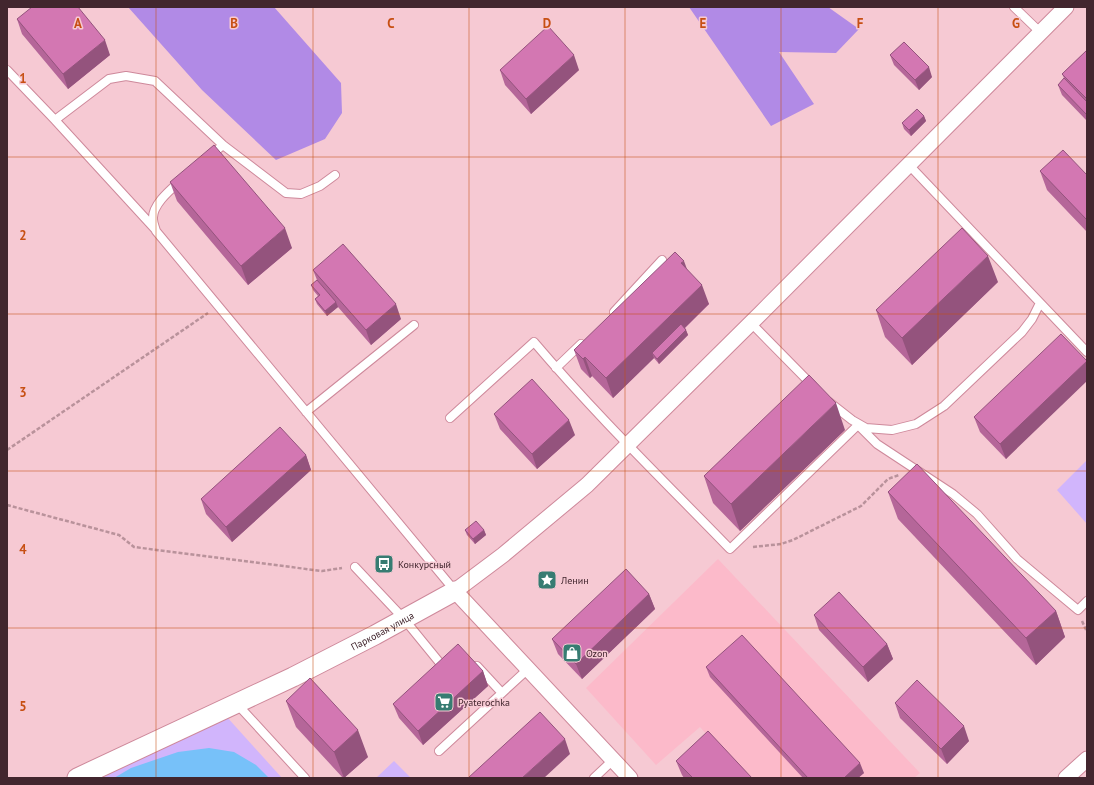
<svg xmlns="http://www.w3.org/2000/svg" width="1094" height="785" viewBox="0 0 1094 785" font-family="'PT Sans',sans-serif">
  <rect width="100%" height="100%" fill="#f6c9d3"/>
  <path fill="#fcbaca" d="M718,559L920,773L914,778H745L700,727L656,765L586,688Z"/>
  <path fill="#d1b5fc" d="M1087,460V524L1057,490Z
    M226,716L282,778H102Z
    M394,761L411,778H376Z"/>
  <path fill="#b18ae6" d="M128,7H274L341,83L342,113L325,139L276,160L202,90Z
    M689,7H828L859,29L836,53L779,52L814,104L771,126Z"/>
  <path fill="#77c1f9" d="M209,748L234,752L256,765L269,778H114L131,768L178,752Z"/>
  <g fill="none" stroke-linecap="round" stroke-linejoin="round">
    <defs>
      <path id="service" d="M1014,7L1040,32
        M7,70L55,120L109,79L126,76L155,81L223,145L286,193L301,194L320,186L335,175
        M55,120L155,229
        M210,156L223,145
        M908,164L1087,352
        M179,182C170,190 152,205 153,219C153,223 155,227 156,231L455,591
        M614,312L662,260
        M751,323L812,385
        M556,368L581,344
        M829,402L852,420L866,428L892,430L916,424L944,406L1022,332L1032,319L1040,303
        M306,412L414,325
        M450,418L534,342C595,414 664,481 730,549L858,425
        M859,426L877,444L953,494L977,514L1017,559L1078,610L1087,601
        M355,567L404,619L444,668L446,667
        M477,666L502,693
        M237,704L305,778
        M439,751L528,669
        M594,778L613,760"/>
      <path id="minor" d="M630,778L455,591L503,555L587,485L761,313L1066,7
        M1066,778L1087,759"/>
      <g id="tertiary">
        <path id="s1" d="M77,778L293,677L375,635L455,591"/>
      </g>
    </defs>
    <use href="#service" stroke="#ce899b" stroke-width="10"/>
    <use href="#minor" stroke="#ce899b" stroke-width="17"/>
    <use href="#tertiary" stroke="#ce899b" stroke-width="21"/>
    <path stroke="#b9929b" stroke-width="2.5" stroke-dasharray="4 2" stroke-linecap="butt" d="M7,450L208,313
      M7,505L119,535L134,547L322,571L342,568
      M753,547L781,544L793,540L861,506L888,479L899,475
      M1082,621L1087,632"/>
    <use href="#service" stroke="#fff" stroke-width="8"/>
    <use href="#minor" stroke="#fff" stroke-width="15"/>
    <use href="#tertiary" stroke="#fff" stroke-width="19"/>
  </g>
  <path fill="#b56699" d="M17,19L110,55L68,89L22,34Z
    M1087,50V121L1062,95L1058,85L1064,78L1062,74Z
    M890,55L932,77L919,90L894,65Z
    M500,70H579L531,114L505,85Z
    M924,116L926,121L911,136L904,129L902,123Z
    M1040,171L1087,175V232L1047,190Z
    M170,182L292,248L248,285L177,201Z
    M686,268L709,304L685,328L688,335L659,364L654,358L613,398L592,376L590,378L581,369L574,350Z
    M313,270L401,319L371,345L338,307L327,316L317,304L315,299L318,296L313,290L311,285L317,280Z
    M998,282L912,365L885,337L876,310Z
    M1087,360L1006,459L980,432L974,417Z
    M494,414L575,435L537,469L500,429Z
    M845,430L740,531L713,503L704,476Z
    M306,455L311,470L232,542L206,514L201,499Z
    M888,492L1056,611L1065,637L1036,665L898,519Z
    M465,530H484L486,535L475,544L467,535Z
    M649,594L655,609L582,679L558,654L552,639Z
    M814,615L887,644L893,659L868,682L819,630Z
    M706,667L864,773L858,778H803L710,677Z
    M483,671L488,686L423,745L399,718L393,704Z
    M286,701L368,757L344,778H343L296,727Z
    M895,703L969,741L947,764L900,718Z
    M676,761L752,778H684L682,775Z"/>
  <path fill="#94537d" d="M105,40L110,55L68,89L63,74Z
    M574,55L579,70L531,114L526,99Z
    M929,67L932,77L919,90L915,80Z
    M924,116L926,121L911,136L909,130Z
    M285,228L292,248L248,285L241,266Z
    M988,256L998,282L912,365L902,338Z
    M684,261L691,280L681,263Z
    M702,285L709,304L655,357L652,353L654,358L613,398L606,378Z
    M336,302L338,307L327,316L325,311Z
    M396,304L401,319L371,345L366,330Z
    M686,330L688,335L659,364L657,359Z
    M585,357L592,376L590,378L583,359Z
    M1087,361V381L1006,459L1000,444Z
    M836,403L845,430L740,531L731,504Z
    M569,420L575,435L537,469L532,454Z
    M306,455L311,470L232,542L226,527Z
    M484,530L486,535L475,544L473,539Z
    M649,594L655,609L582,679L576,664Z
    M1056,611L1065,637L1036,665L1026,638Z
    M887,644L893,659L868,682L863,667Z
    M483,671L488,686L423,745L418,731Z
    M964,726L969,741L947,764L941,749Z
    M358,730L368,757L344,778L334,752Z
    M565,739L570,754L544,778H522Z
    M860,763L864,773L858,778H844Z"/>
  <path fill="#d377b2" stroke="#94537d" d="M32,7H78L105,40L63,74L17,19Z
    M548,26L574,55L526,99L500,70Z
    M904,42L929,67L915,80L890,55Z
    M1087,50V99L1062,74Z
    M1064,78L1087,102V115L1058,85Z
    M917,109L924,116L909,130L902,123Z
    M214,145L285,228L241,266L170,182Z
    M1063,150L1087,175V220L1040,171Z
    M962,228L988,256L902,338L876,310Z
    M343,244L396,304L366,330L313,270Z
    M675,252L684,261L681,263L702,285L606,378L585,357L583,359L574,350Z
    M317,280L336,302L325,311L315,299L320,295L311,285Z
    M681,324L686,330L657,359L652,353Z
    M1061,334L1087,361L1000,444L974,417Z
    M809,375L836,403L731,504L704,476Z
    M532,379L569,420L532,454L494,414Z
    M280,427L306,455L226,527L201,499Z
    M917,464L1056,611L1026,638L888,492Z
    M476,521L484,530L473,539L465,530Z
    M626,569L649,594L576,664L552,639Z
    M839,592L887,644L863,667L814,615Z
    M742,635L860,763L844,778H808L706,667Z
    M458,644L483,671L418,731L393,704Z
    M310,678L358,730L334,752L286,701Z
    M917,680L964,726L941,749L895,703Z
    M540,712L565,739L522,778H468Z
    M708,731L752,778H693L676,761Z"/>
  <path fill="none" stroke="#c74f13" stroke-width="1" stroke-opacity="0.55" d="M156,7V778M313,7V778M469,7V778M625,7V778M781,7V778M938,7V778M7,157H1087M7,314H1087M7,471H1087M7,628H1087"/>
  <defs>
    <symbol id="bus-square" viewBox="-11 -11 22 22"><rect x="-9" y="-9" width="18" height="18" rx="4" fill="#377c72" stroke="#f6c9d3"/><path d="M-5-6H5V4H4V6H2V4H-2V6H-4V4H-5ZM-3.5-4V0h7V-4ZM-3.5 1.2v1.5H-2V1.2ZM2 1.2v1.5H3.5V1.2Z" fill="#fff"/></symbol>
    <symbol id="sight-square" viewBox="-11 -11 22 22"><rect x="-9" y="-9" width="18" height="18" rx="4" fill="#377c72" stroke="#f6c9d3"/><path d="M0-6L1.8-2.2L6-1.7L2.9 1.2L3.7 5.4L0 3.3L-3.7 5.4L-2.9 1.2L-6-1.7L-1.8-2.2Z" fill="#fff"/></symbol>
    <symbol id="shop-square" viewBox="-11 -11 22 22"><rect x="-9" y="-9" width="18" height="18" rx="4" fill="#377c72" stroke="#f6c9d3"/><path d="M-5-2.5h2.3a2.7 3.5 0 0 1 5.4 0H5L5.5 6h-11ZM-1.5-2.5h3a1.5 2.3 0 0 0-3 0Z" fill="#fff"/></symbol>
    <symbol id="supermarket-square" viewBox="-11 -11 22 22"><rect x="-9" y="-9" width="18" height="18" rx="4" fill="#377c72" stroke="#f6c9d3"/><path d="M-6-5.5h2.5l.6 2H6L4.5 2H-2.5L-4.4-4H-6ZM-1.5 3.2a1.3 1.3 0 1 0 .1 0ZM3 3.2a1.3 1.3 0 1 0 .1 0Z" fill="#fff"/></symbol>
  </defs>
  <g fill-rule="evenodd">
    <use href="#bus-square" x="373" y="553" width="22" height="22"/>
    <use href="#sight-square" x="536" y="569" width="22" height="22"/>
    <use href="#shop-square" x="561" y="642" width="22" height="22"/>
    <use href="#supermarket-square" x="433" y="691" width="22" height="22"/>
  </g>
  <g text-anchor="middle" stroke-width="3" stroke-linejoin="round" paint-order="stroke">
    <g font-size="10" fill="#42262e" stroke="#f6c9d3" text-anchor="start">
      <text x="398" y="568">Конкурсный</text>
      <text x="561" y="584">Ленин</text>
      <text x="586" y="657">Ozon</text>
      <text x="458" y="706">Pyaterochka</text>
    </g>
    <g font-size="10" fill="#42262e" stroke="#f6c9d3">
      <text dy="4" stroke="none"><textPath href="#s1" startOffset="339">Парковая улица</textPath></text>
    </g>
  </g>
  <g font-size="13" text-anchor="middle" font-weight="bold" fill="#c74f13" stroke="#f6c9d3" stroke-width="3" stroke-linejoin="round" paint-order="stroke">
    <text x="78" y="28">A</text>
    <text x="234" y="28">B</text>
    <text x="391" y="28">C</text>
    <text x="547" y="28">D</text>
    <text x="703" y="28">E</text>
    <text x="860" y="28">F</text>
    <text x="1016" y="28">G</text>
    <text x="23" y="83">1</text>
    <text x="23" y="240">2</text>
    <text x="23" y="397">3</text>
    <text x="23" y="554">4</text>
    <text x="23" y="711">5</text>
  </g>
  <rect width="1094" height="785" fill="none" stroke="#42262e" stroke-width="16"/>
</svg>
